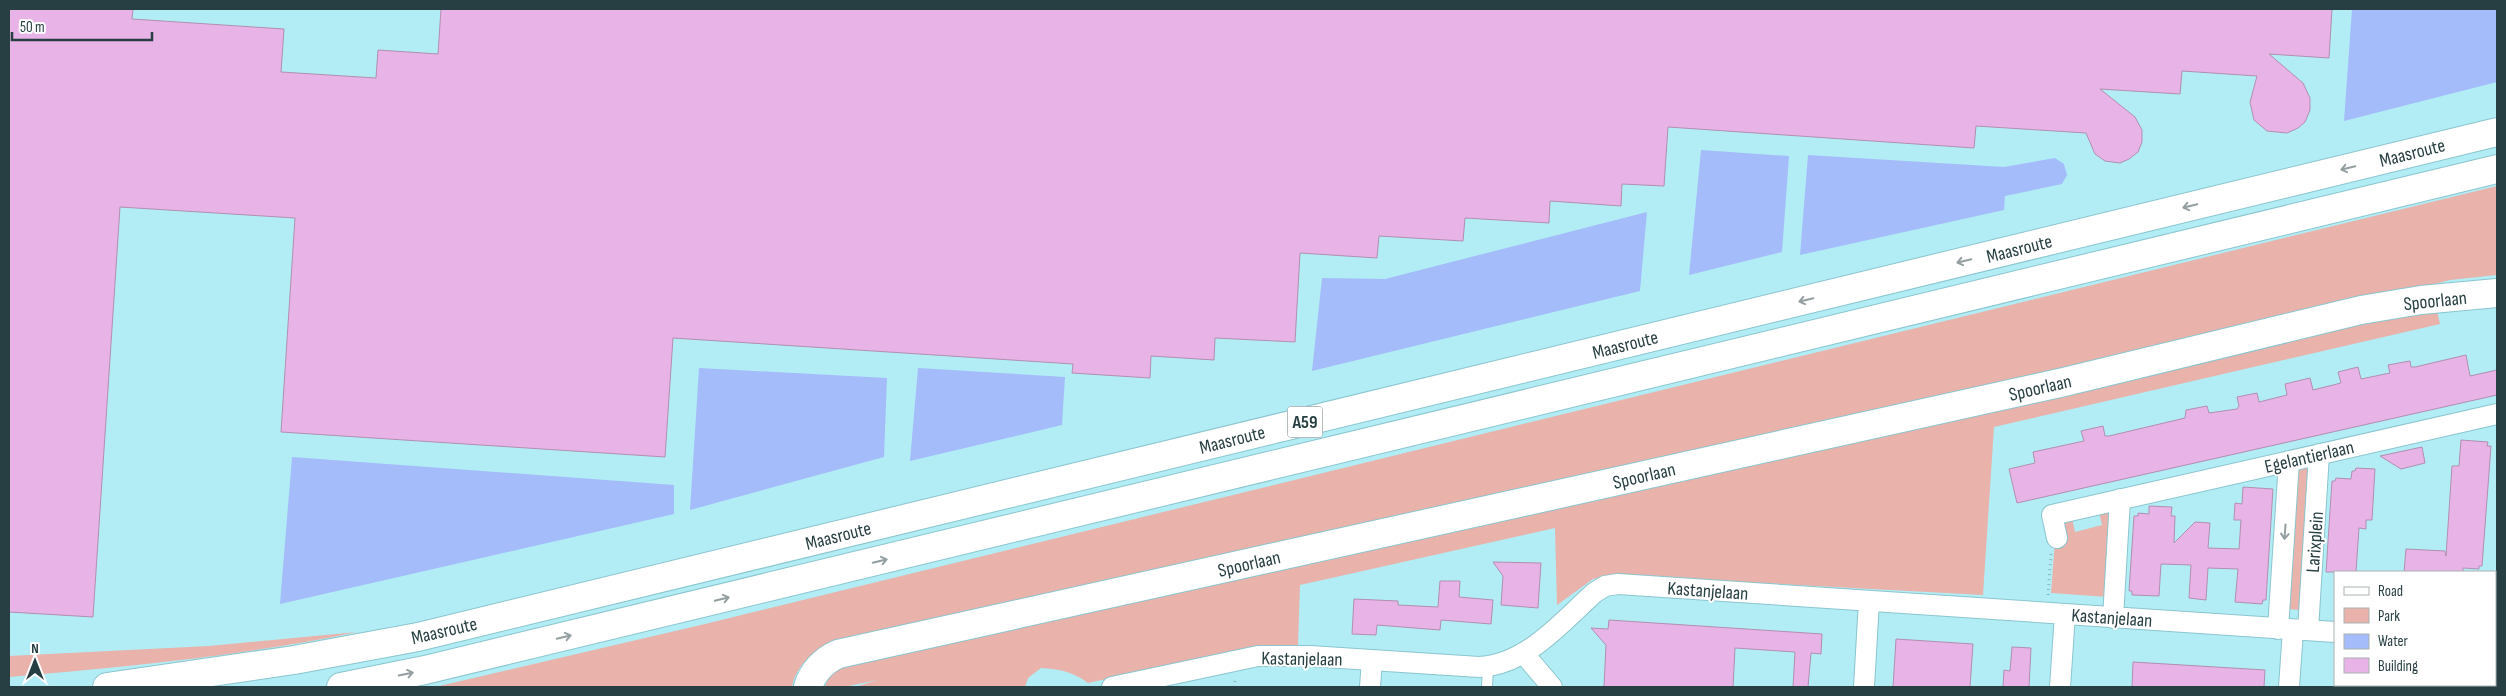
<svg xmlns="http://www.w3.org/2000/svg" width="2506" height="696" viewBox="0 0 2506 696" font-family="'Sofia Sans Condensed',sans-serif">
  <rect width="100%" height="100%" fill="#b2edf6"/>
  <path fill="#e9b2aa" d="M2497,186V275L2450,280L2386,297L820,649C806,658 795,670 792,687H435L705,624Z
    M2436,307L2440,324L1994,427L1983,595L1611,575L1593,579L1557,605L1555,528L1300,585L1298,645L1238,650L1088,683C1074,672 1059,669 1041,668L1028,678L1025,687H855L877,680L844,687H825L827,681L839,666Z
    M2304,466L2310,469L2303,610L2285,609L2296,471Z
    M2099,512H2111L2108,597L2051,593L2055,540L2064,521L2072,518L2075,532L2102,525Z
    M357,632C243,656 125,667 9,677V656L209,646Z"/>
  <path fill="#a4bcf9" d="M2352,9H2497V82L2344,121Z
    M1701,150L1789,156L1782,252L1689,275Z
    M1808,155L2004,167L2055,158L2064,164L2067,175L2062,184L2005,196L2004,210L1800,255Z
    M1647,212L1640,291L1312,371L1322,278L1385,279Z
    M699,368L887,378L884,457L690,510Z
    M918,368L1065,377L1062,425L910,461Z
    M292,457L674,485V514L280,604Z"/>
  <path fill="#e8b3e6" stroke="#b18fb0" d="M9,9H133L132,19L284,29L281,72L376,78L378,50L438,54L441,9H2332L2329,58L2269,54L2303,83L2310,98V110L2305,122L2298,128L2287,133L2267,131L2254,120L2250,102L2257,76L2182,71L2180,94L2100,89L2135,117L2142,130V142L2138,152L2129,159L2120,163L2105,161L2095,154L2086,133L1976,126L1974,148L1668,127L1664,186L1622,184L1621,206L1550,201L1549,223L1465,218L1463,241L1379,236L1377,258L1300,253L1295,342L1215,338L1214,360L1151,356L1150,378L1072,373L1073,364L673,338L665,457L281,432L295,218L120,207L93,617L9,612Z
    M2466,355L2470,376L2497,370V395L2017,503L2009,469L2035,463L2033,452L2084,441L2081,431L2103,426L2105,436H2109L2185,418L2186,410L2207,406L2209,413L2237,409L2239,406L2237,397L2257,393L2259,402L2287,395L2285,384L2310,378L2313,390L2341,383L2338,372L2358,367L2361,379L2390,373L2388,365L2410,361L2411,367H2415Z
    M2461,440L2488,442L2487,446H2491L2482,566H2479V569L2463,568V572H2404L2406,549L2445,551L2446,556L2452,466H2459Z
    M2422,447L2425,463L2401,469L2380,456Z
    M2356,468L2375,469L2372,520H2366V529L2359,528L2356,572H2326L2332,481H2335L2336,478L2351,479L2352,471H2355Z
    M2243,487L2273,489L2266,600H2263L2262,604L2235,602L2238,569L2208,568L2206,600L2189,598L2191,565L2161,564L2159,596L2132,595V591H2129L2134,516H2138V513L2149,514V506L2172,507L2171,516H2175L2174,543L2195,522L2210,523L2208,548L2239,549L2241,520H2234L2235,503L2242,504Z
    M1493,562L1541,563L1538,608L1501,605L1503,576Z
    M1440,581H1460L1459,597L1493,600L1491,624L1441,620L1440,630L1377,625L1376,635L1352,634L1354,599L1398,601V605L1438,607Z
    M1609,620L1822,634L1821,654L1811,653L1808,687H1793L1795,652L1735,648L1733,687H1604L1606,645L1591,628L1608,629Z
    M1896,639L1973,644L1970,687H1893Z
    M2012,647L2031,648L2029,687H2003L2004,670L2010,671Z
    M2133,662L2265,670L2264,687H2132Z"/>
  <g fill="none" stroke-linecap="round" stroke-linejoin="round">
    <defs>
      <path id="lane" d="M1487,687L1488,667"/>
      <path id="street" d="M2057,538L2052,515L2497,414
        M2113,618L2120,499
        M2278,629L2289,461
        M2308,630L2319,454
        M2495,643H2497
        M1524,654L1552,687
        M1112,687L1258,656H1310L1479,667C1526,665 1561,623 1594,593L1605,586L1618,584L2335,632
        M1370,687L1372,660
        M1864,687L1869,601
        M2060,687L2065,614
        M2289,687L2293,630
        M2483,687V685"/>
      <path id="secondary" d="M808,687C813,671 823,661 838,654L2064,382L2361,310L2421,300L2497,293"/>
      <path id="highway" d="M107,687L294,660L418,637L2497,132
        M341,687L425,670L2497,169"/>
    </defs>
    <use href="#lane" stroke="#8bc5ce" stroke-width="12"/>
    <use href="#street" stroke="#8bc5ce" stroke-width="22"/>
    <use href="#secondary" stroke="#8bc5ce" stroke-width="30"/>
    <use href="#highway" stroke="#8bc5ce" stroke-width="30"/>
    <path stroke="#87b7be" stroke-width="3" stroke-dasharray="1 4" stroke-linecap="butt" d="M2048,595L2051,554
      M1234,687L1235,680"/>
    <use href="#lane" stroke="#fff" stroke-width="10"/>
    <use href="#street" stroke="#fff" stroke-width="20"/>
    <use href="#secondary" stroke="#fff" stroke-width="28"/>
    <use href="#highway" stroke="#fff" stroke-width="28"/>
  </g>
  <defs><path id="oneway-shaft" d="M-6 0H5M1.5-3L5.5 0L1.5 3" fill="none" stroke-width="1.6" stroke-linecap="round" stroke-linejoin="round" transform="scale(1.25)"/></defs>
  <g stroke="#939fa0">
    <use href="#oneway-shaft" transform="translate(2348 168) rotate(166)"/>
    <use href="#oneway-shaft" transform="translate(2190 206) rotate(166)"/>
    <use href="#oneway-shaft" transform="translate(1964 261) rotate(166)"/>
    <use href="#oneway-shaft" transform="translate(1806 300) rotate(166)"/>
    <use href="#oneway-shaft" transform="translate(2285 532) rotate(94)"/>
    <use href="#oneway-shaft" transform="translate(880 561) rotate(-14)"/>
    <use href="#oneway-shaft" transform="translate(722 599) rotate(-14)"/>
    <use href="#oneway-shaft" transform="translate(564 637) rotate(-14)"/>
    <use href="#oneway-shaft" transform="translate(406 674) rotate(-11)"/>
  </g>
  <g text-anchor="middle" stroke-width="4" stroke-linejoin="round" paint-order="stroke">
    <rect fill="#fff" stroke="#68797b" stroke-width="1" x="1287.5" y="406.5" width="35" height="31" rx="4"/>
    <g font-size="18" font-weight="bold" fill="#273f42">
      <text x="1305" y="428">A59</text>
    </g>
    <g font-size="19" fill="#273f42" stroke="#fff">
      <text transform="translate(2412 152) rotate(-14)" y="7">Maasroute</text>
      <text transform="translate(2019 248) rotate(-14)" y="7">Maasroute</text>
      <text transform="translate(2435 300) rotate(-6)" y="7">Spoorlaan</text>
      <text transform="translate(1625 344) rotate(-14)" y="7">Maasroute</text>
      <text transform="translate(2040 387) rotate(-13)" y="7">Spoorlaan</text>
      <text transform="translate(1232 439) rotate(-14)" y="7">Maasroute</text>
      <text transform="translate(2309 456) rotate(-13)" y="7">Egelantierlaan</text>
      <text transform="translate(1644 475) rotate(-13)" y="7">Spoorlaan</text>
      <text transform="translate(838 535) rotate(-14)" y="7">Maasroute</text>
      <text transform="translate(2314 542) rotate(-86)" y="7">Larixplein</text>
      <text transform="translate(1249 563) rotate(-13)" y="7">Spoorlaan</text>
      <text transform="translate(1708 590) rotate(4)" y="7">Kastanjelaan</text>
      <text transform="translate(2112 617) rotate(4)" y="7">Kastanjelaan</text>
      <text transform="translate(444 630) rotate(-13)" y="7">Maasroute</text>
      <text transform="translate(1302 658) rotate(1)" y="7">Kastanjelaan</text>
    </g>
  </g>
  <rect width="2506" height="696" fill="none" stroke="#273f42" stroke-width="20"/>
  <rect x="2334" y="571" width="162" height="115" fill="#ffffff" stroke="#a9b2b3"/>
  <rect x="2344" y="587" width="25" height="8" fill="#ffffff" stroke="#a9b2b3"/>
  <text x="2378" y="596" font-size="15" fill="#273f42">Road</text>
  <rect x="2344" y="608" width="25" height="15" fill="#e9b2aa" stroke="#a9b2b3"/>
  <text x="2378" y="621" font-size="15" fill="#273f42">Park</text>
  <rect x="2344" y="634" width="25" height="15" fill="#a4bcf9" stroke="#a9b2b3"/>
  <text x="2378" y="646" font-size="15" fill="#273f42">Water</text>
  <rect x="2344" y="658" width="25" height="15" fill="#e8b3e6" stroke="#a9b2b3"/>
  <text x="2378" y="671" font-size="15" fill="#273f42">Building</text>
  <g transform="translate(35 661)" stroke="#ffffff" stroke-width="4" paint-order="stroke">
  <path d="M0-4L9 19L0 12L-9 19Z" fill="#273f42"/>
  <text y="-8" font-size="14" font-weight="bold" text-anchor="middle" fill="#273f42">N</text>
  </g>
  <path d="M12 32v8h140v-8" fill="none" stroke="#273f42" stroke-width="2.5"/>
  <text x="20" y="32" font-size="15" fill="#273f42" stroke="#ffffff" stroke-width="4" paint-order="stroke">50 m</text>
</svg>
